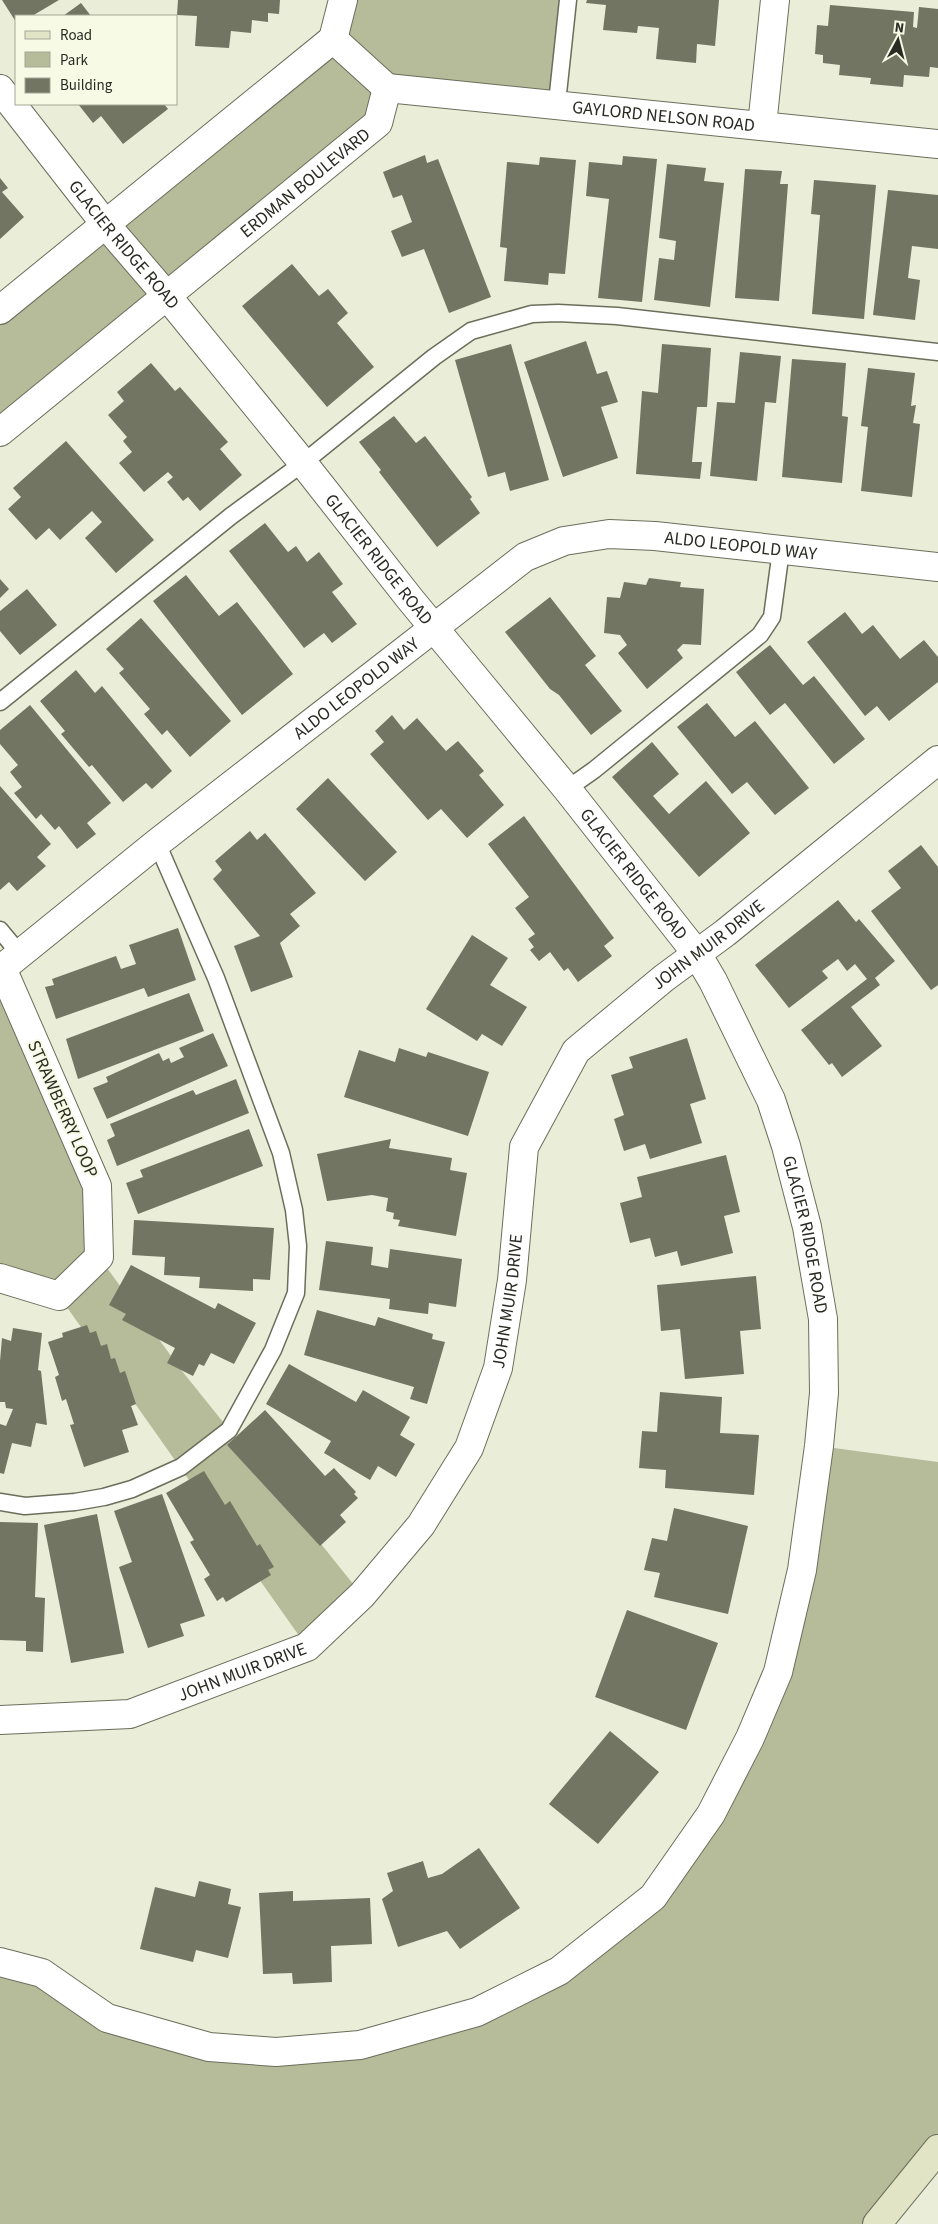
<svg xmlns="http://www.w3.org/2000/svg" width="938" height="2224" viewBox="0 0 938 2224" font-family="'Source Sans 3',sans-serif">
  <rect width="100%" height="100%" fill="#eaedd8"/>
  <path fill="#b6bb9a" d="M343,0H568L557,103L387,88L378,123L0,432V310L333,39Z
    M0,970L97,1186L99,1257L182,1371L362,1595L307,1647L59,1296L0,1278Z
    M819,1446L938,1462V2149L877,2224H0V1962L107,2018L276,2052L477,2012L653,1897L750,1738Z"/>
  <path fill="#727562" d="M2,0H59L32,16H16V22Z
    M178,0H280L279,14L268,13V22L252,20L251,33L231,31L229,48L195,46L197,16L177,15Z
    M587,0H719L715,46L697,44L696,63L656,59L659,28L638,26L637,33L603,30L606,5L586,3Z
    M81,3L91,16H63Z
    M830,5L914,12L913,27L917,28L919,7L938,9V68L930,67L929,77L904,75L903,87L870,84L871,78L839,75L840,65L823,63V55L815,54L817,25L828,26Z
    M78,104H164L168,109L123,144L101,116L93,123Z
    M425,155L427,163L438,159L491,297L449,313L424,249L402,257L391,231L412,222L402,195L393,198L383,172Z
    M623,156L657,159L642,302L598,298L609,199L586,196L589,162L622,165Z
    M540,157L576,160L565,274L549,273L548,285L504,281L507,248L500,247L507,162L539,165Z
    M667,164L706,168L704,181L724,183L710,307L654,300L659,258L674,260L676,241L659,238Z
    M745,169L782,171L780,184H788L779,301L735,298Z
    M0,178L8,188L2,192L24,217L0,239Z
    M814,180L876,185L864,319L812,314L820,215L811,214Z
    M888,190L938,195V249L912,246L908,278L920,280L915,320L873,315Z
    M292,264L319,296L328,289L348,313L337,323L374,367L327,407L242,306Z
    M586,341L597,374L607,371L618,402L601,407L618,458L563,477L524,362Z
    M511,344L549,480L510,491L505,472L488,477L455,360Z
    M662,344L711,348L707,407H697L692,462H702L700,479L636,474L642,391L658,393Z
    M740,352L781,356L776,403L765,402L757,481L710,476L717,402L735,403Z
    M792,359L846,363L842,416L848,417L842,483L782,477Z
    M151,363L175,391L180,387L228,442L220,449L242,475L200,511L188,497L183,501L167,482L173,477L168,472L144,492L119,463L132,452L123,441L127,437L108,415L124,401L117,392Z
    M868,368L915,373L911,406L916,405L913,423L920,424L912,497L861,491L868,427L861,426Z
    M394,416L416,443L425,436L472,497L470,499L480,513L437,547L379,472L381,470L359,442Z
    M66,441L154,540L116,573L85,538L102,522L92,511L60,540L49,528L36,540L8,509L21,497L13,488Z
    M265,523L288,552L296,546L307,562L319,552L343,584L332,592L357,624L332,643L324,633L304,648L229,551Z
    M186,575L219,616L237,602L293,674L242,715L153,601Z
    M649,578L681,582L680,587L704,589L701,645L683,644L677,650L683,658L647,689L618,653L627,645L620,635L604,633L607,597L620,598L624,582L646,585Z
    M0,579L9,589L0,598Z
    M27,589L57,625L20,655L0,631V611Z
    M550,597L596,656L585,665L622,711L591,735L559,695L550,689L505,632Z
    M845,612L862,634L873,625L900,659L924,640L938,657V682L889,721L877,706L865,716L807,642Z
    M141,618L231,721L190,757L167,730L162,735L144,714L150,709L119,673L124,669L106,649Z
    M770,645L803,685L814,676L865,739L834,764L785,703L770,715L736,672Z
    M76,670L95,693L102,686L172,771L152,789L146,783L123,802L92,765L89,767L61,734L65,731L40,701Z
    M707,703L735,737L755,721L809,788L775,815L747,782L732,794L677,727Z
    M30,705L111,803L87,823L96,834L77,849L59,826L55,830L41,814L36,819L14,793L22,787L10,772L18,765L0,744V730Z
    M392,715L404,730L417,718L446,751L458,741L484,771L479,775L504,805L467,838L441,809L428,820L370,754L384,742L375,731Z
    M652,742L679,774L653,796L669,814L706,781L750,833L699,877L612,777Z
    M328,778L397,852L365,881L296,809Z
    M0,786L51,844L37,857L46,866L17,891L9,882L0,890Z
    M524,816L614,938L604,946L612,956L578,982L568,968L564,971L550,952L539,961L530,950L534,947L528,939L535,934L515,908L529,897L488,844Z
    M250,831L257,840L265,833L316,893L290,914L300,926L280,943L293,977L251,992L234,946L260,936L213,879L222,870L215,861Z
    M921,845L938,867V985L931,990L871,911L901,888L888,871Z
    M838,900L856,922L859,919L895,961L875,978L880,985L851,1007L882,1046L842,1077L832,1063L829,1065L801,1030L867,979L855,964L847,971L838,959L822,971L828,978L789,1008L755,965Z
    M178,928L196,980L148,997L144,988L56,1019L45,987L54,985L52,979L116,956L121,969L136,964L129,945Z
    M472,935L508,958L490,985L527,1007L502,1046L482,1034L477,1041L426,1009Z
    M189,993L204,1031L78,1079L66,1039Z
    M213,1033L228,1066L107,1119L93,1088L108,1082L106,1077L159,1053L163,1061L169,1058L171,1063L184,1057L179,1048Z
    M687,1038L706,1099L690,1104L702,1143L650,1159L645,1144L624,1151L614,1119L624,1115L611,1075L633,1068L629,1057Z
    M399,1048L426,1057L428,1052L489,1072L468,1136L344,1097L359,1050L395,1062Z
    M236,1079L249,1113L117,1166L107,1140L115,1136L110,1124L193,1090L196,1095Z
    M249,1129L263,1166L138,1214L126,1183L143,1177L140,1170Z
    M391,1139L389,1148L452,1158L450,1170L467,1173L456,1236L398,1226L400,1220L393,1219L394,1213L386,1211L388,1198L372,1195L327,1201L317,1154Z
    M726,1155L740,1212L724,1216L733,1253L681,1266L677,1251L655,1257L650,1238L630,1243L620,1203L642,1197L637,1177Z
    M134,1220L274,1228L270,1280L253,1279V1291L199,1288L200,1277L164,1275L165,1257L132,1255Z
    M326,1241L373,1247L371,1265L388,1268L390,1249L462,1259L456,1307L429,1303L428,1314L389,1309L390,1299L319,1290Z
    M131,1265L215,1309L218,1303L256,1323L234,1364L211,1353L204,1366L199,1364L193,1376L167,1363L175,1348L122,1320L126,1314L109,1305Z
    M756,1276L761,1329L740,1331L744,1374L685,1379L680,1329L661,1331L657,1285Z
    M317,1310L375,1326L378,1317L433,1334L432,1339L445,1342L427,1404L410,1399L414,1387L304,1355Z
    M87,1325L90,1333L96,1331L101,1346L107,1344L111,1359L115,1358L120,1373L125,1371L136,1404L131,1406L138,1425L122,1430L129,1452L84,1467L70,1425L74,1424L66,1399L62,1401L55,1377L59,1375L48,1342L63,1337L62,1333Z
    M13,1328L42,1333L38,1370L41,1371L47,1425L36,1423L31,1447L12,1443L4,1474L0,1473V1424L6,1426L13,1409L6,1408L5,1402H0V1361L2,1338L11,1341Z
    M289,1364L356,1402L363,1390L410,1417L400,1435L415,1444L396,1477L378,1466L370,1480L324,1453L331,1441L266,1404Z
    M660,1392L722,1397L720,1433L759,1435L754,1495L665,1488L666,1470L639,1468L642,1431L657,1432Z
    M265,1410L325,1476L334,1468L356,1492L354,1494L358,1498L340,1515L346,1522L320,1546L227,1445Z
    M204,1471L225,1505L230,1501L257,1546L260,1544L274,1567L268,1570L271,1575L226,1602L223,1597L217,1601L204,1579L210,1575L190,1542L194,1540L166,1493Z
    M162,1494L205,1616L180,1624L184,1636L148,1648L119,1567L132,1562L114,1511Z
    M674,1508L748,1526L728,1614L654,1597L660,1573L644,1570L652,1538L667,1541Z
    M97,1514L124,1653L71,1663L44,1525Z
    M0,1522L38,1523L35,1597L45,1598L43,1652L26,1651V1641L0,1640Z
    M627,1610L718,1643L686,1730L595,1697Z
    M610,1731L659,1772L598,1844L549,1804Z
    M479,1848L520,1908L460,1949L447,1931L398,1947L382,1899L393,1891L387,1873L423,1861L428,1878L442,1874Z
    M199,1881L231,1889L228,1904L241,1907L228,1958L196,1950L193,1962L140,1949L155,1887L195,1897Z
    M293,1891V1901L370,1898L372,1944L331,1946L332,1982L293,1984L292,1973L263,1974L259,1893Z"/>
  <g fill="none" stroke-linecap="round" stroke-linejoin="round">
    <defs>
      <path id="lane" d="M557,103L568,0
        M0,702L231,516L303,463L434,357L471,331L532,314L558,313L617,316L938,352
        M567,789L594,770L760,635L772,617L781,550
        M0,930L19,953
        M0,1502L25,1506L75,1502L104,1497L132,1489L181,1467L229,1430L273,1350L296,1293L298,1246L294,1210L281,1153L216,978L157,843"/>
      <g id="street">
        <path d="M333,39L343,0"/>
        <path id="s1" d="M387,88L938,144"/>
        <path id="s2" d="M0,89L106,225L167,296L303,463L410,599L567,789L697,954L713,981L771,1100L786,1146L807,1227L823,1319L824,1393L819,1446L802,1570L778,1672L750,1738L711,1814L653,1897L559,1971L477,2012L360,2045L276,2052L209,2047L107,2018L42,1973L0,1962"/>
        <path d="M762,126L775,0"/>
        <path d="M0,310L333,39L387,88"/>
        <path id="s3" d="M0,432L378,123L387,88"/>
        <path id="s4" d="M0,970L157,843L525,557L564,541L609,534L655,536L938,567"/>
        <path d="M0,1278L59,1296L99,1257L97,1186L2,968"/>
        <path id="s5" d="M0,1720L130,1714L307,1647L362,1595L421,1525L469,1448L498,1368L512,1280L524,1147L576,1051L664,978L725,933L938,760"/>
      </g>
      <path id="secondary" d="M877,2224L938,2149"/>
    </defs>
    <use href="#lane" stroke="#6b6e5b" stroke-width="19"/>
    <use href="#street" stroke="#6b6e5b" stroke-width="30"/>
    <use href="#secondary" stroke="#6b6e5b" stroke-width="30"/>
    <use href="#lane" stroke="#fff" stroke-width="16"/>
    <use href="#street" stroke="#fff" stroke-width="28"/>
    <use href="#secondary" stroke="#e1e4c5" stroke-width="28"/>
  </g>
  <g text-anchor="middle" stroke-width="4" stroke-linejoin="round" paint-order="stroke">
    <g font-size="18" fill="#2a2b23" stroke="#f7fae5">
      <text dy="6" stroke="none"><textPath href="#s1" startOffset="278">GAYLORD NELSON ROAD</textPath></text>
      <text dy="6" stroke="none"><textPath href="#s3" startOffset="394">ERDMAN BOULEVARD</textPath></text>
      <text dy="6" stroke="none"><textPath href="#s2" startOffset="199">GLACIER RIDGE ROAD</textPath></text>
      <text dy="6" stroke="none"><textPath href="#s4" startOffset="888">ALDO LEOPOLD WAY</textPath></text>
      <text dy="6" stroke="none"><textPath href="#s2" startOffset="604">GLACIER RIDGE ROAD</textPath></text>
      <text dy="6" stroke="none"><textPath href="#s4" startOffset="454">ALDO LEOPOLD WAY</textPath></text>
      <text dy="6" stroke="none"><textPath href="#s2" startOffset="1009">GLACIER RIDGE ROAD</textPath></text>
      <text dy="6" stroke="none"><textPath href="#s5" startOffset="1164">JOHN MUIR DRIVE</textPath></text>
      <text transform="translate(63 1109) rotate(66)" y="6">STRAWBERRY LOOP</text>
      <text dy="6" stroke="none"><textPath href="#s2" startOffset="1414">GLACIER RIDGE ROAD</textPath></text>
      <text dy="6" stroke="none"><textPath href="#s5" startOffset="730">JOHN MUIR DRIVE</textPath></text>
      <text dy="6" stroke="none"><textPath href="#s5" startOffset="250">JOHN MUIR DRIVE</textPath></text>
    </g>
  </g>
  <rect x="15" y="15" width="162" height="90" fill="#f7fae5" stroke="#a5a797"/>
  <rect x="25" y="31" width="25" height="8" fill="#e1e4c5" stroke="#a5a797"/>
  <text x="60" y="40" font-size="15" fill="#2a2b23">Road</text>
  <rect x="25" y="52" width="25" height="15" fill="#b6bb9a" stroke="#a5a797"/>
  <text x="60" y="65" font-size="15" fill="#2a2b23">Park</text>
  <rect x="25" y="78" width="25" height="15" fill="#727562" stroke="#a5a797"/>
  <text x="60" y="90" font-size="15" fill="#2a2b23">Building</text>
  <g transform="translate(898 40) rotate(7)" stroke="#f7fae5" stroke-width="4" paint-order="stroke">
  <path d="M0-4L9 19L0 12L-9 19Z" fill="#2a2b23"/>
  <text y="-8" font-size="14" font-weight="bold" text-anchor="middle" fill="#2a2b23">N</text>
  </g>
</svg>
